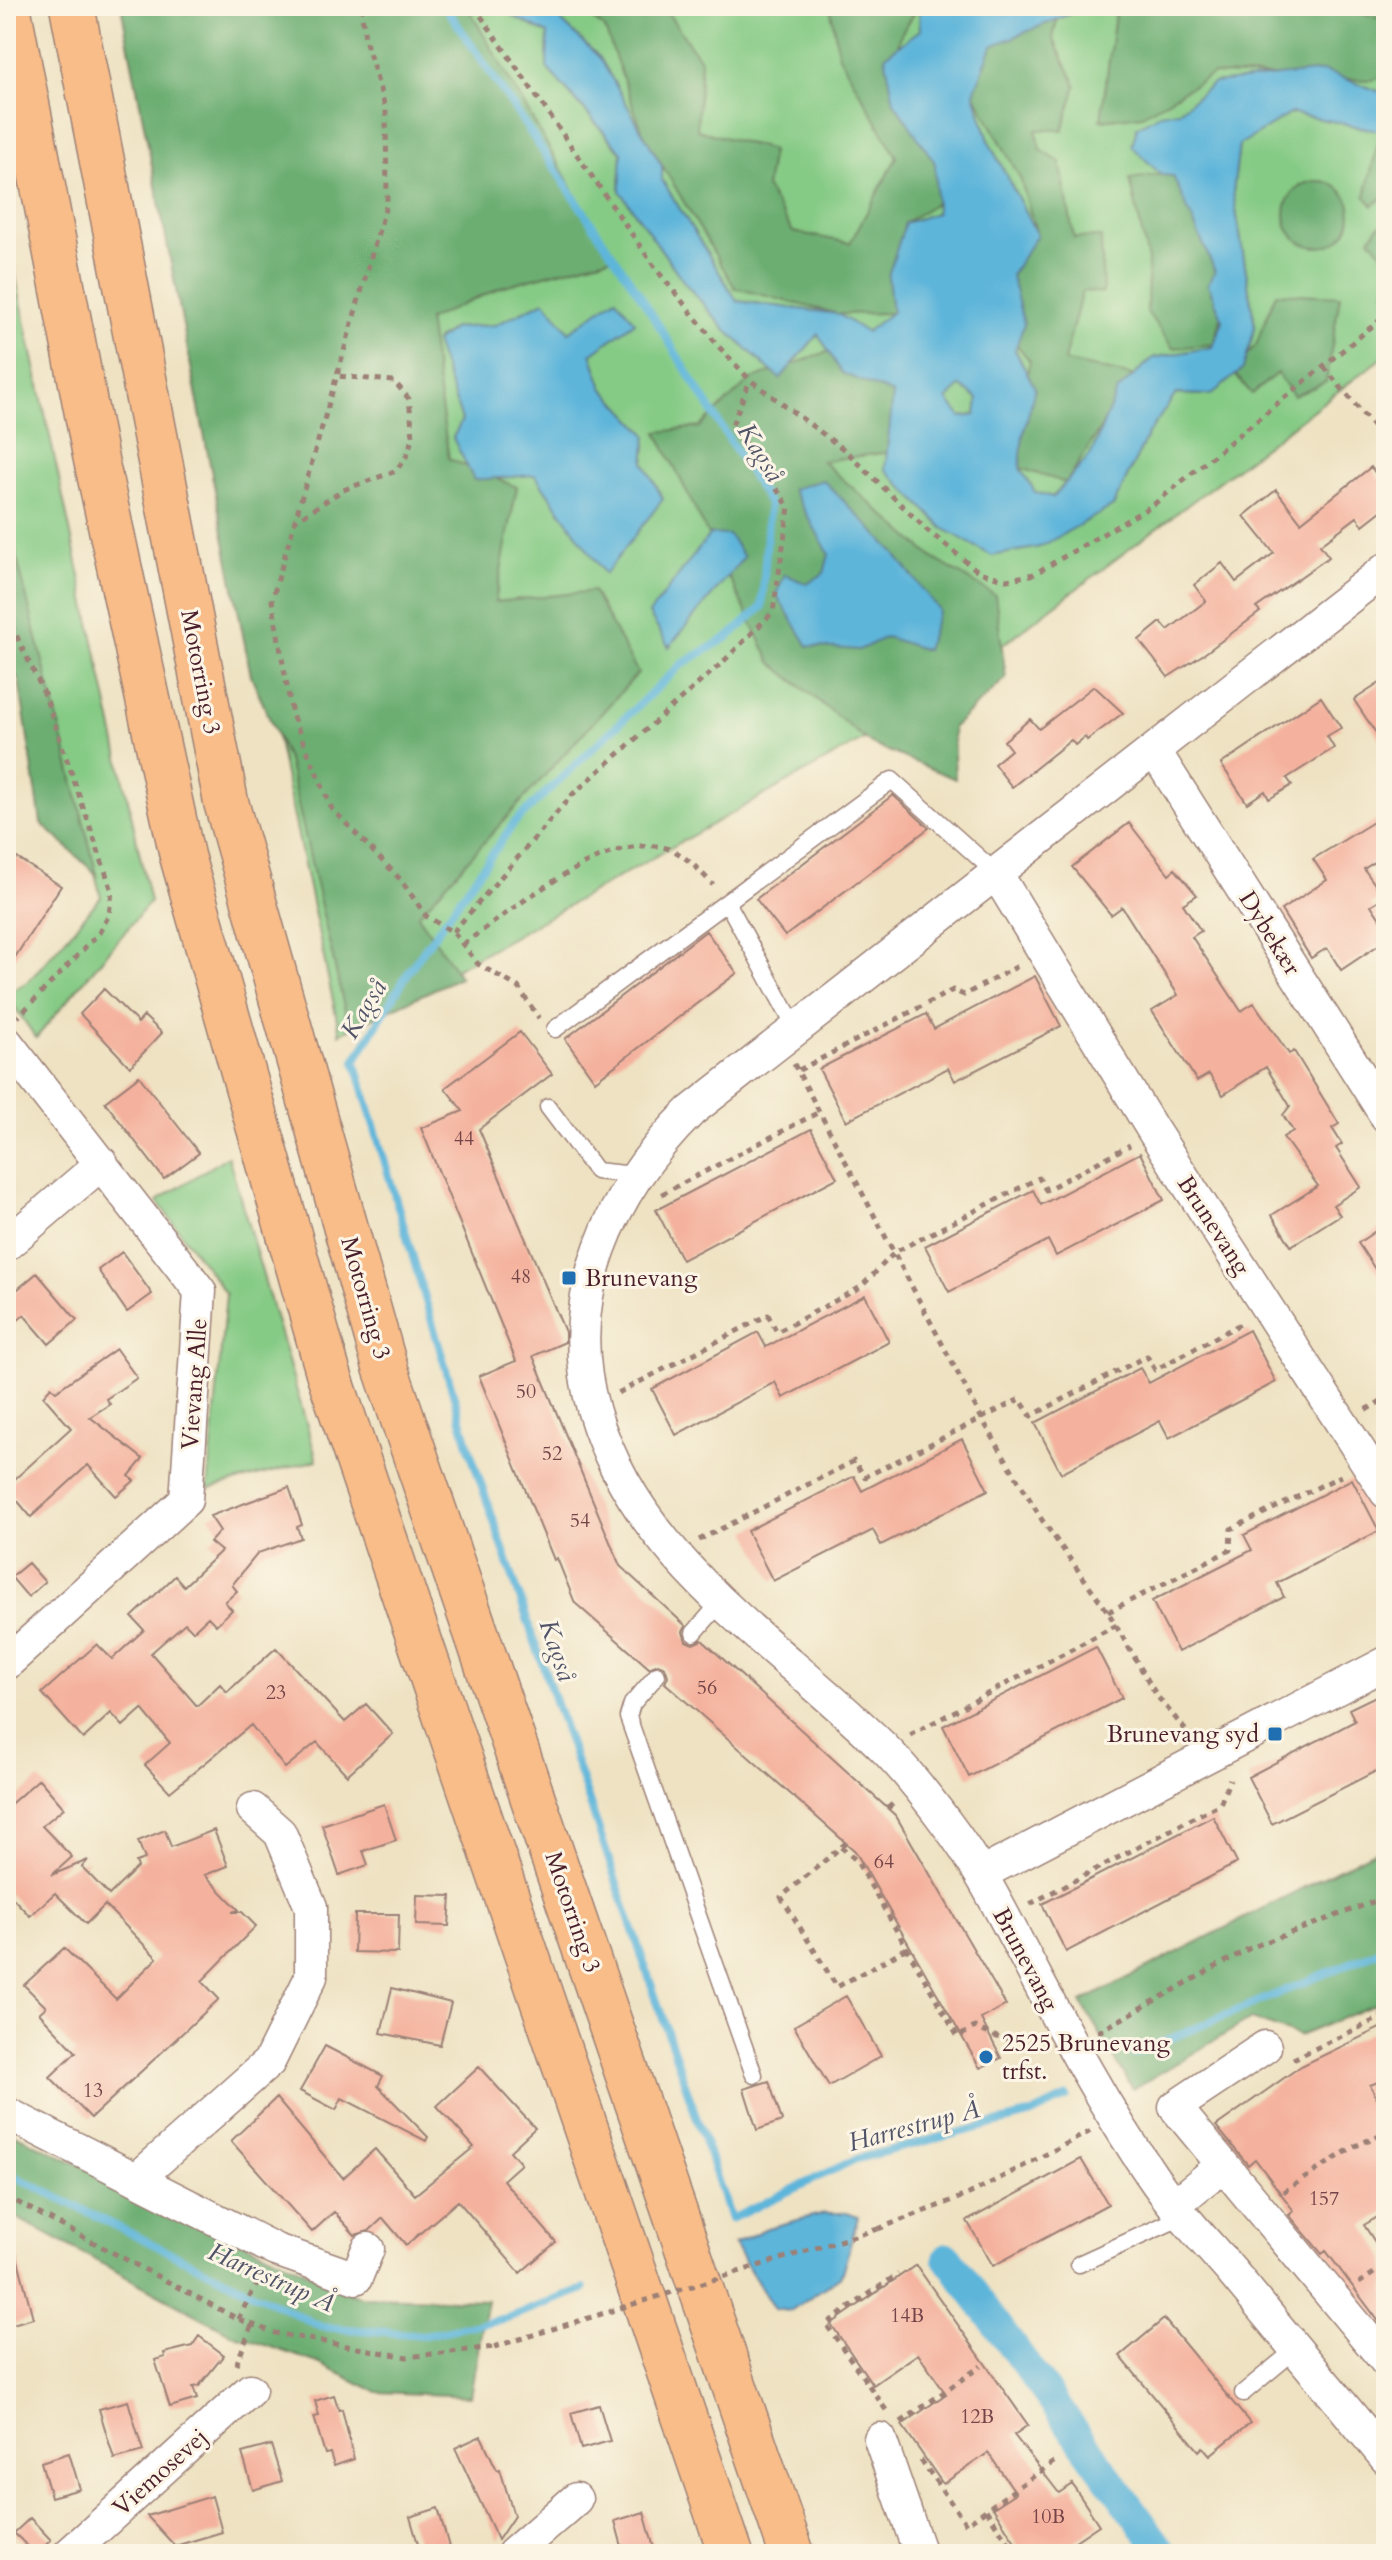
<svg xmlns="http://www.w3.org/2000/svg" width="1392" height="2560" viewBox="0 0 1392 2560" font-family="Cardo,serif">
  <rect width="100%" height="100%" fill="#fcf5e5"/>
  <filter id="ink" filterUnits="userSpaceOnUse"><feTurbulence type="fractalNoise" baseFrequency=".0125" numOctaves="2"/><feDisplacementMap in="SourceGraphic" scale="16" xChannelSelector="R" yChannelSelector="G"/><feConvolveMatrix kernelMatrix="1 2 1 2 8 2 1 2 1" color-interpolation-filters="sRGB"/></filter>
  <filter id="wash" filterUnits="userSpaceOnUse"><feTurbulence type="fractalNoise" baseFrequency=".006" numOctaves="4" result="noise"/><feDisplacementMap in="SourceGraphic" scale="32" xChannelSelector="R" yChannelSelector="G"/><feGaussianBlur stdDeviation="1.8" result="paint"/><feColorMatrix in="noise" values="0 0 0 0 0 0 0 0 0 0 0 0 0 0 0 0 0 1.4 0 .05"/><feComposite in="paint" operator="in"/></filter>
  <g filter="url(#wash)">
    <rect width="100%" height="100%" fill="#eee2c2"/>
    <path fill="#85ca85" stroke="#687458" stroke-width="2" fill-rule="evenodd" d="M122,6H506L511,15L548,34L547,68L622,153L620,191L684,282L724,328L780,379L818,334L943,528L1113,506L1149,432L1176,394L1211,395L1255,326L1233,192L1239,145L1291,113L1386,132V355L919,708L340,1034ZM545,301L569,333L635,322L591,354L603,388L647,435L644,463L663,499L605,573L535,475L453,438L462,420L435,341L454,328L495,325Z
      M553,6H919L935,163L936,213L893,313L866,333L838,314L737,301L662,180V166L600,58L562,22Z
      M1070,6H1386V94L1267,79L1214,83L1179,111L1160,114L1161,175L1223,321L1212,347L1153,358L1117,391L1091,454L1053,497L1035,492L1020,468L1034,388L1015,349L1024,324L1037,235L990,144L974,93L992,46L1070,14Z
      M6,232L150,902L36,1038L6,994L29,981L101,897L6,516Z
      M961,386L978,399L976,415L961,417L946,399Z
      M228,1156L317,1460L208,1489L226,1294L157,1201Z"/>
    <path fill="#6cae72" stroke="#5b664e" stroke-width="2" d="M121,6H467L612,257L504,286L428,320L449,459L517,487L495,602L593,591L638,673L418,915L460,977L349,1029L288,761L251,676Z
      M577,6H663L701,61L697,130L772,150L766,188L793,232L850,243L897,157L839,56L830,6H919L901,34L892,70L949,194L905,223L893,313L838,314L735,288L643,133L605,29Z
      M1060,6L1053,38L1076,85L1063,130H1036L1041,150L1060,162L1074,238L1101,237L1103,293L1082,291L1064,361L1133,376L1066,483L1020,468L1017,418L1030,361L1009,335L1006,253L1037,235L1020,178L974,93L992,20Z
      M1113,6H1357L1358,12L1386,20V77L1370,80L1213,74L1142,115L1101,120L1115,14Z
      M1384,118L1386,194L1373,206L1365,196Z
      M1185,170L1208,226L1222,315L1213,344L1173,348L1147,312L1148,260L1130,179Z
      M1285 214a33 33 0 1 1 66 0a33 33 0 1 1-66 0Z
      M1386,225V258L1370,238L1379,226Z
      M1276,293L1340,296L1326,382L1294,396L1277,373L1252,394L1232,371L1256,345Z
      M832,350L880,358L911,407L898,451L822,461L933,558L995,595L1006,678L953,727L955,779L871,744L771,662L657,432L700,427L750,380Z
      M6,516L97,875L41,823L19,680L6,663Z
      M1386,1845V2000L1299,2036L1251,2019L1133,2089L1081,2002Z
      M6,2130L360,2297L487,2300L470,2396L377,2392L318,2363L232,2334L6,2212Z"/>
    <path fill="#5db5da" stroke="#546a82" stroke-width="2" fill-rule="evenodd" d="M506,6H553L562,22L600,58L662,166V180L737,301L838,314L866,332L892,312L888,276L905,223L936,213L935,163L894,102L885,56L920,30L919,6H1070V14L992,46L974,93L990,144L1037,235L1011,275L1024,324L1015,350L1035,388L1023,436L1020,468L1035,492L1053,497L1091,454L1117,391L1153,358L1212,347L1223,321L1208,284L1215,271L1173,176L1161,175L1132,146L1137,127L1160,114L1179,111L1214,83L1324,71L1386,94V132L1291,113L1239,145L1233,192L1255,327L1243,369L1211,395L1176,394L1149,432L1113,506L1040,547L992,556L943,528L885,469L893,394L842,373L818,334L780,379L724,328L684,282L620,191L622,152L547,68L548,34L511,15ZM961,386L978,399L976,415L961,417L947,399Z
      M616,298L635,322L591,354L603,388L647,435L644,463L663,499L605,574L535,475L474,480L453,438L462,420L435,342L454,328L495,325L545,301L569,332Z
      M823,480L890,548L939,610L926,650L886,637L859,650L808,646L776,594L785,574L807,584L824,573L829,554L792,489Z
      M710,534L729,535L744,557L669,647L649,614Z
      M825,2213H847L858,2217L841,2276L790,2311L774,2309L734,2244L767,2228Z"/>
    <g fill="none" stroke-linecap="round" stroke-linejoin="round">
      <path stroke="#5db5da" stroke-width="8" d="M445,6L640,295L769,504L762,607L730,636L682,664L514,823L411,968L355,1061L471,1454L731,2219L856,2159L1032,2114L1067,2097
        M1134,2054L1386,1948
        M6,2172L322,2327L425,2335L507,2318L584,2289"/>
      <path stroke="#5db5da" stroke-width="30" d="M948,2258L1164,2554"/>
    </g>
    <g id="blocks">
      <path fill="#f4b29e" d="M1371,467L1386,488V507L1363,525L1357,517L1320,545L1329,557L1256,608L1260,612L1204,654L1168,677L1139,640L1161,622L1168,630L1206,601L1194,585L1222,563L1236,582L1274,553L1244,516L1276,490L1301,522Z
        M1386,679V748L1354,700Z
        M1094,686L1123,713L1087,740L1085,737L1075,745L1071,740L1012,787L994,764L1011,750L1004,741L1030,719L1039,729Z
        M1321,697L1341,728L1327,736L1334,748L1287,778L1292,785L1269,799L1265,791L1247,803L1221,764Z
        M893,795L929,828L785,936L756,899Z
        M1375,821L1386,837V854L1364,869L1384,897L1371,905L1386,928V940L1341,970L1327,948L1311,958L1281,910L1327,880L1313,859Z
        M1129,823L1169,874L1175,869L1197,895L1183,904L1201,931L1192,937L1241,1011L1254,1003L1289,1054L1294,1051L1339,1124L1332,1128L1342,1144L1336,1148L1361,1187L1333,1205L1340,1215L1291,1246L1272,1215L1318,1186L1283,1137L1293,1131L1283,1115L1290,1106L1266,1067L1223,1095L1209,1074L1197,1081L1152,1011L1178,995L1122,907L1111,915L1072,867Z
        M6,851L61,886L6,971Z
        M706,931L737,973L595,1081L565,1039Z
        M1035,976L1061,1026L955,1081L948,1068L846,1121L819,1069L926,1014L934,1029Z
        M104,989L138,1023L144,1016L162,1033L130,1067L80,1014Z
        M520,1032L552,1074L479,1129L565,1332V1342L533,1356L620,1566L686,1626L683,1632L686,1641L693,1644L702,1640L896,1816L1006,2005L981,2019L1001,2058L980,2068L855,1851L665,1683L668,1676L665,1667L658,1664L649,1668L575,1603L557,1558L554,1560L479,1376L516,1361L421,1128L463,1111L445,1088Z
        M139,1076L199,1153L164,1179L105,1102Z
        M811,1129L837,1178L682,1260L656,1210Z
        M1140,1153L1164,1200L1056,1256L1048,1240L949,1292L925,1246L1033,1190L1041,1205Z
        M1386,1224V1286L1358,1243Z
        M122,1252L152,1294L127,1312L98,1270Z
        M37,1273L77,1320L49,1344L24,1315L6,1330V1299Z
        M865,1295L889,1342L783,1398L775,1382L676,1435L652,1389L758,1332L766,1347Z
        M1249,1330L1276,1382L1169,1438L1160,1421L1061,1473L1035,1423L1140,1368L1149,1383Z
        M116,1349L137,1378L106,1399L110,1404L90,1417L143,1459L129,1476L134,1481L116,1496L88,1465L31,1517L6,1487L71,1428L43,1396L51,1387L56,1391Z
        M962,1439L988,1490L881,1545L873,1530L773,1581L747,1531L854,1476L862,1491Z
        M1352,1479L1379,1531L1277,1583L1284,1597L1178,1652L1152,1601L1252,1550L1244,1535Z
        M289,1487L302,1525L297,1527L301,1538L258,1553L232,1585L237,1591L225,1602L232,1610L216,1625L208,1617L193,1631L185,1623L151,1653L197,1706L220,1684L227,1692L276,1648L345,1722L366,1704L393,1734L347,1775L317,1742L285,1768L251,1725L170,1792L145,1765L170,1743L142,1709L123,1726L111,1713L83,1739L42,1693L97,1644L112,1659L144,1630L132,1617L175,1576L184,1586L221,1551L210,1542L220,1531L210,1516Z
        M28,1563L45,1582L28,1597L11,1577Z
        M1096,1647L1122,1698L969,1777L943,1726Z
        M1386,1691V1766L1272,1824L1248,1777L1355,1721L1349,1709Z
        M39,1779L64,1808L42,1826L72,1857L52,1875L88,1860L82,1867L109,1895L138,1867L136,1862L145,1859L138,1841L165,1830L171,1847L214,1830L228,1866L205,1875L239,1910L232,1912H242L256,1926L202,1981L219,1999L91,2118L50,2077L76,2052L39,2013L46,2007L24,1985L64,1948L116,1999L157,1958L105,1905L86,1924L55,1893L30,1916L6,1891V1808Z
        M384,1804L396,1840L363,1851L368,1865L339,1875L322,1825Z
        M1213,1816L1237,1863L1066,1952L1042,1904Z
        M417,1895L451,1896L449,1926L416,1925Z
        M355,1914H399L398,1953L354,1952Z
        M392,1988L451,2003L440,2045L381,2033Z
        M846,1996L881,2056L829,2086L794,2026Z
        M1386,2025V2079L1370,2085L1386,2116V2212L1364,2225L1386,2259V2331L1326,2251L1322,2254L1289,2215L1294,2211L1255,2159L1248,2165L1216,2126L1301,2066Z
        M325,2046L383,2076L378,2086L428,2137L426,2141L342,2098L336,2110L300,2091Z
        M479,2067L535,2128L510,2151L521,2164L503,2180L556,2242L520,2273L458,2201L406,2245L383,2218L369,2231L355,2235L334,2212L312,2232L231,2141L276,2098L343,2178L375,2149L415,2195L474,2147L437,2106Z
        M769,2081L782,2121L757,2130L744,2089Z
        M1081,2159L1108,2204L993,2266L967,2221Z
        M12,2237L33,2318L6,2326V2238Z
        M916,2265L1028,2425L1014,2435L1059,2493L1072,2484L1099,2525L1056,2554H1023L993,2508L1016,2493L988,2453L943,2484L902,2425L946,2394L918,2354L873,2385L831,2324Z
        M1164,2319L1250,2423L1210,2455L1203,2447L1199,2451L1120,2356Z
        M199,2336L224,2355L199,2386L193,2387L197,2399L170,2407L155,2360L165,2357L164,2353L192,2346Z
        M334,2395L339,2410L342,2409L354,2459L334,2466L330,2453L325,2454L314,2417L319,2416L315,2401Z
        M128,2401L143,2451L114,2459L99,2409Z
        M599,2405L610,2441L581,2449L571,2413Z
        M481,2436L497,2470L500,2469L514,2516L498,2540L455,2448Z
        M271,2445L282,2481L253,2490L242,2453Z
        M69,2453L80,2489L51,2497L41,2462Z
        M212,2496L222,2532L175,2546L147,2516Z
        M438,2508L451,2554H421L410,2517Z
        M644,2512L654,2548L650,2550L651,2554H624L615,2521Z
        M30,2518L51,2540L36,2554L14,2533Z"/>
    </g>
  </g>
  <g filter="url(#ink)">
    <use href="#blocks" fill-opacity="0" stroke="#9c8076" stroke-width="2"/>
    <g fill="none" stroke-linecap="round" stroke-linejoin="round">
      <defs>
        <path id="lane" d="M727,902L796,1029
          M555,1029L892,780L996,873
          M548,1107L596,1171L634,1175
          M694,1633L720,1603
          M657,1675L632,1704L628,1717L754,2075
          M1079,2264L1184,2216
          M1243,2393L1296,2349"/>
        <path id="street" d="M1386,569L691,1111C611,1190 560,1298 594,1412C639,1562 777,1643 883,1747C906,1770 928,1798 947,1824C979,1866 1002,1913 1027,1960C1065,2033 1105,2108 1152,2176C1175,2210 1205,2241 1232,2272C1283,2334 1335,2396 1386,2458
          M1154,750L1386,1116
          M996,873L1154,1132L1386,1492
          M6,1042L200,1291L186,1500L6,1664
          M6,1245L102,1163
          M981,1874L1386,1663
          M1265,2047L1175,2107L1386,2361
          M6,2113L276,2250L356,2278L368,2249
          M137,2179L269,2062L311,1977V1907L280,1833L253,1809
          M1175,2204L1223,2165
          M880,2439L920,2554
          M69,2554L250,2390
          M513,2554L576,2499"/>
        <path id="highway" d="M8,6L95,455L182,856L328,1372L731,2554
          M72,6L226,802L385,1367L792,2554"/>
      </defs>
      <use href="#lane" stroke="#9c8076" stroke-width="19"/>
      <use href="#street" stroke="#9c8076" stroke-width="35"/>
      <use href="#highway" stroke="#9c8076" stroke-width="47"/>
      <path stroke="#9c8076" stroke-width="5" stroke-dasharray="6 6" stroke-linecap="butt" d="M361,6L365,39L386,110L387,202L272,600L292,715L332,809L401,880L426,916L453,932L478,964L518,987L539,1018
        M474,6L656,269L719,347L750,380L846,451L928,531L979,572L1007,580L1034,574L1153,505L1386,315
        M1324,367L1386,442
        M293,522L343,490L396,471L407,455L413,436L409,399L394,381L336,376
        M6,614L44,693L112,891L109,915L99,933L18,1017
        M453,932L573,794L723,662L773,612L789,507L732,425L750,380
        M463,944C511,912 616,821 676,852C689,859 703,874 713,885
        M794,1064L982,1419L1042,1520L1108,1612L1157,1696L1188,1733
        M799,1070L953,990L964,995L1018,966
        M662,1194L821,1111
        M618,1393L768,1315L777,1332L861,1287L895,1252L1039,1178L1046,1190L1130,1145
        M1366,1410L1386,1398
        M699,1540L854,1461L865,1477L1020,1399L1031,1416L1147,1356L1155,1370L1244,1322
        M1108,1612L1230,1550L1231,1529L1341,1476
        M910,1735L1117,1625
        M888,1808L896,1801
        M846,1843L781,1897L837,1987L907,1948
        M841,1847L856,1860L958,2037L975,2027C997,2038 1009,2045 1032,2033
        M1030,1904L1220,1804L1230,1779
        M1098,2032L1250,1948L1386,1897
        M1293,2059L1386,2015
        M1283,2192L1353,2147L1386,2132
        M6,2196L238,2319L275,2333L407,2357L494,2347
        M878,2229L969,2194L1091,2131
        M1359,2283L1386,2265
        M238,2319L262,2274
        M236,2365L252,2325
        M886,2410L826,2324L898,2274
        M901,2422L981,2366
        M921,2460L966,2524L1055,2461
        M986,2510L1017,2554"/>
      <use href="#lane" stroke="#fff" stroke-width="16"/>
      <use href="#street" stroke="#fff" stroke-width="32"/>
      <use href="#highway" stroke="#f8bd89" stroke-width="44"/>
      <path stroke="#9c8076" stroke-width="5" stroke-dasharray="6 6" stroke-linecap="butt" d="M494,2347L878,2229"/>
    </g>
  </g>
  <g fill="#1f6fb2" stroke="#fcf5e5" stroke-width="3">
    <rect x="561" y="1270" width="16" height="16" rx="4"/>
    <rect x="1267" y="1726" width="16" height="16" rx="4"/>
    <circle cx="986" cy="2057" r="8"/>
  </g>
  <g text-anchor="middle" stroke-width="6" stroke-linejoin="round" paint-order="stroke">
    <g font-size="20" fill="#744448">
      <text x="464" y="1145">44</text>
      <text x="521" y="1283">48</text>
      <text x="526" y="1398">50</text>
      <text x="552" y="1460">52</text>
      <text x="580" y="1527">54</text>
      <text x="707" y="1694">56</text>
      <text x="276" y="1699">23</text>
      <text x="884" y="1868">64</text>
      <text x="93" y="2097">13</text>
      <text x="1324" y="2205">157</text>
      <text x="907" y="2322">14B</text>
      <text x="977" y="2423">12B</text>
      <text x="1048" y="2523">10B</text>
    </g>
    <g font-size="24" fill="#4a1f2b" stroke="#fcf5e5">
      <text transform="translate(201 672) rotate(79)" y="8">Motorring 3</text>
      <text transform="translate(1270 933) rotate(58)" y="8">Dybekær</text>
      <text transform="translate(1214 1225) rotate(57)" y="8">Brunevang</text>
      <text transform="translate(366 1298) rotate(74)" y="8">Motorring 3</text>
      <text transform="translate(194 1384) rotate(-86)" y="8">Vievang Alle</text>
      <text transform="translate(573 1912) rotate(71)" y="8">Motorring 3</text>
      <text transform="translate(1026 1959) rotate(62)" y="8">Brunevang</text>
      <text transform="translate(160 2472) rotate(-42)" y="8">Viemosevej</text>
    </g>
    <g font-size="24" fill="#4a1f2b" stroke="#fcf5e5" text-anchor="start">
      <text x="585" y="1286">Brunevang</text>
      <text x="1259" y="1742" text-anchor="end">Brunevang syd</text>
      <text x="1002" y="2051">2525 Brunevang<tspan x="1002" dy="28">trfst.</tspan></text>
    </g>
    <g font-size="26" font-style="italic" fill="#515468" stroke="#fcf5e5">
      <text transform="translate(761 452) rotate(58)" y="9">Kagså</text>
      <text transform="translate(363 1009) rotate(-59)" y="9">Kagså</text>
      <text transform="translate(558 1650) rotate(71)" y="9">Kagså</text>
      <text transform="translate(914 2125) rotate(-15)" y="9">Harrestrup Å</text>
      <text transform="translate(272 2277) rotate(24)" y="9">Harrestrup Å</text>
    </g>
  </g>
  <rect width="1392" height="2560" fill="none" stroke="#fcf5e5" stroke-width="32"/>
</svg>
